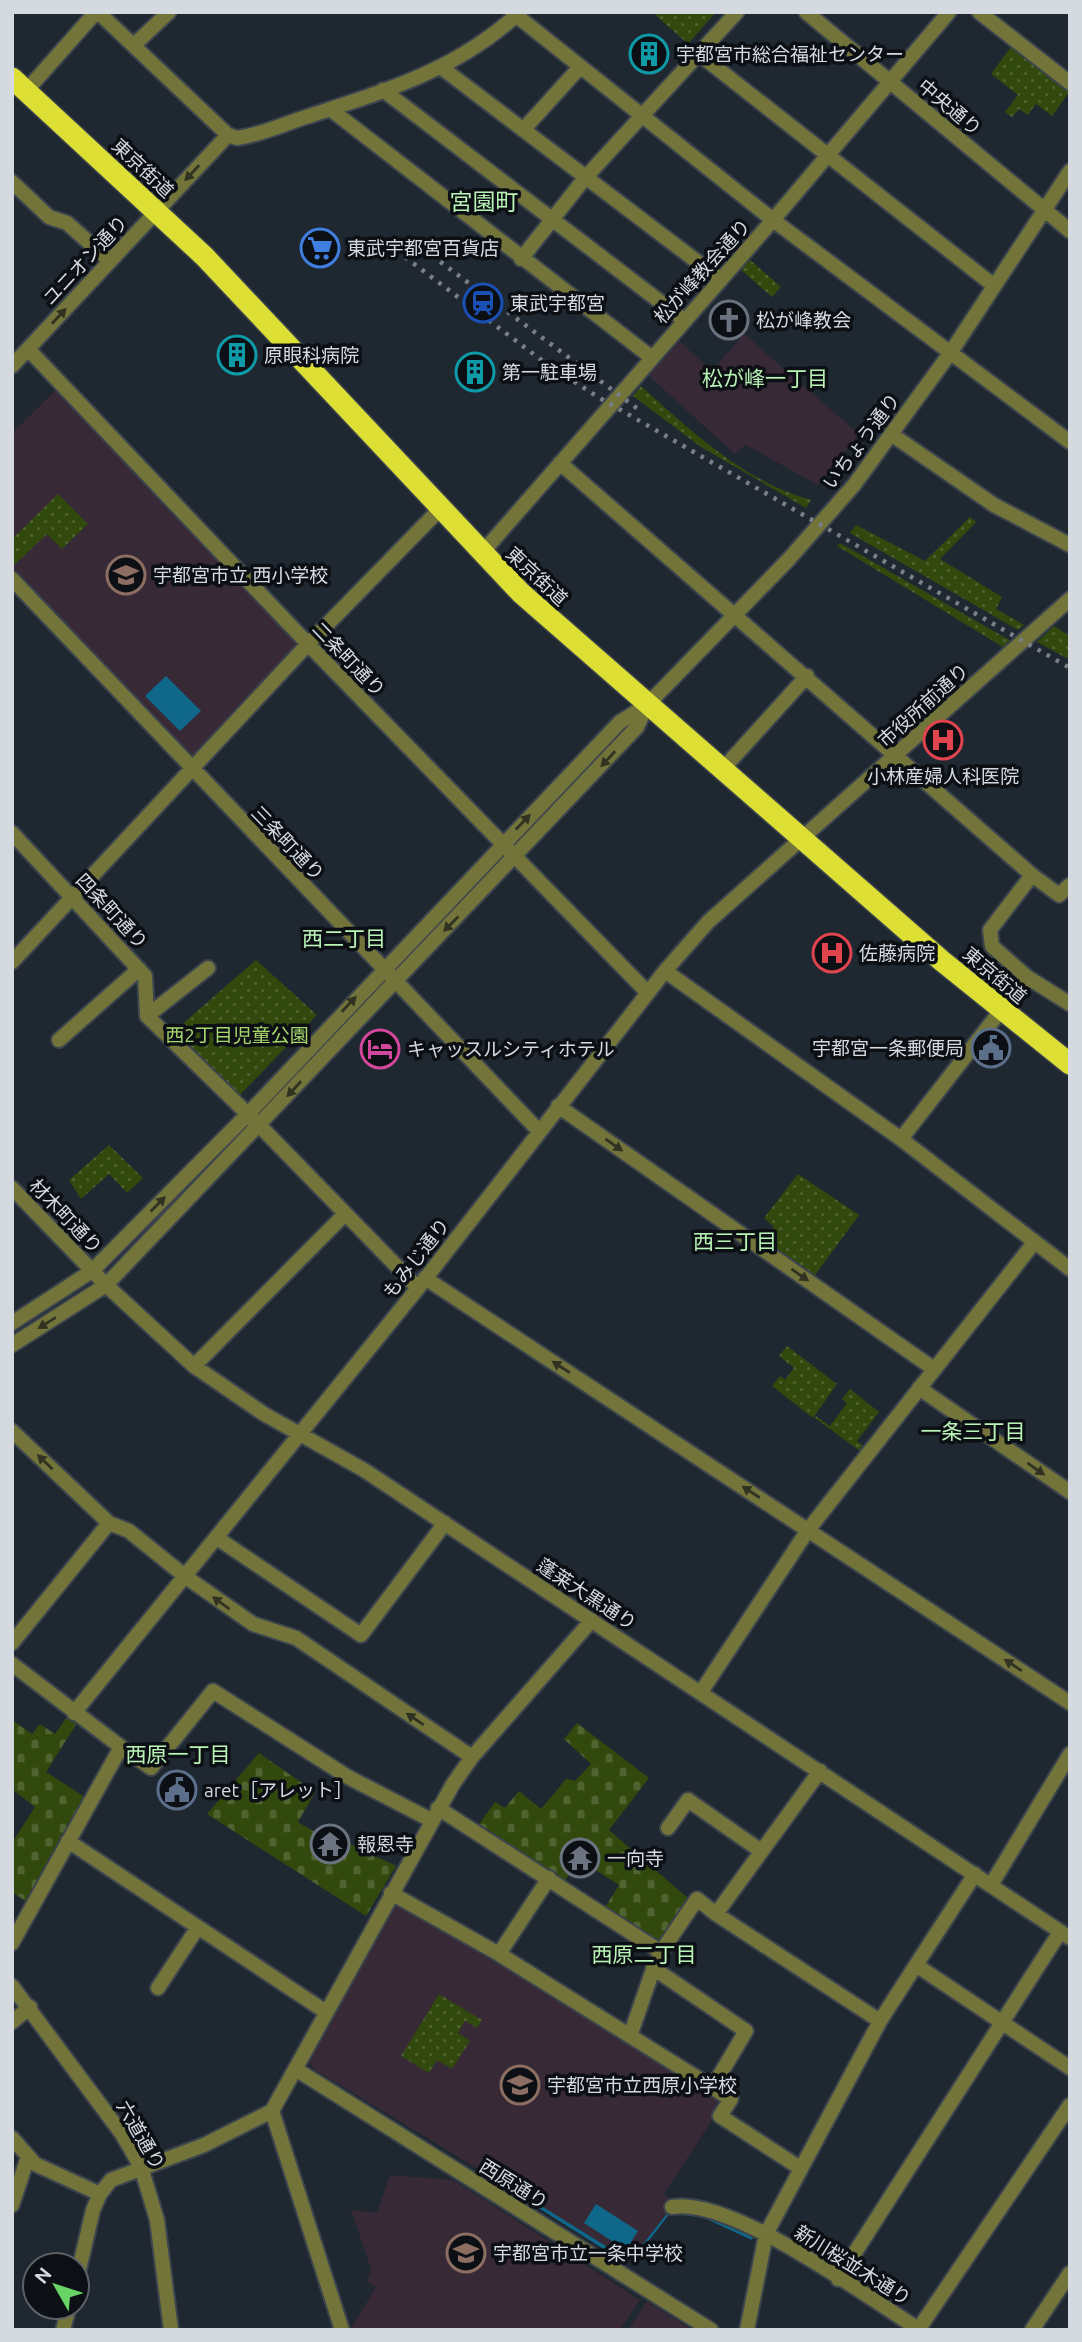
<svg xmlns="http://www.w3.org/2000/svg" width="1082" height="2342" viewBox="0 0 1082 2342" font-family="Ubuntu,'Noto Sans JP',sans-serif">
  <defs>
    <pattern id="green-dots" width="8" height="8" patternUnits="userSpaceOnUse" patternTransform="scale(1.75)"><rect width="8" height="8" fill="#31490d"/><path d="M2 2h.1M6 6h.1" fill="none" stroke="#4e6330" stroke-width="1.8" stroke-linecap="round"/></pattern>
    <pattern id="cemetery-stones" width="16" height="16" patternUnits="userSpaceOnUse" patternTransform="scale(1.75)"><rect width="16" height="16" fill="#31490d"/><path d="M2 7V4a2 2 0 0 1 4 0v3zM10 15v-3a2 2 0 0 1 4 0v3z" fill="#4e6330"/></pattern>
  </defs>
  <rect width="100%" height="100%" fill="#1f2831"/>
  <path fill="#372936" d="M744,334L859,434L818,485L746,445L735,454L649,376L679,341L712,371Z
    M57,389L299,641V648L192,758L12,571V433Z
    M396,1903L725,2100L664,2194L674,2201L669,2211L636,2253H617L315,2070L309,2062Z
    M390,2175L453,2180L640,2300L620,2330H350L376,2287L367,2281L371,2269L351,2210L377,2213Z
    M647,2301L692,2330H628Z"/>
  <path fill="url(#green-dots)" d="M652,12H716L688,44Z
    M1011,47L1070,91L1052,116L1036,104L1028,115L1019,109L1012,117L1005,112L1018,95L991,74Z
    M749,259L781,287L772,297L740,269Z
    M641,386C692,432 744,481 811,500L806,508L701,447L633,396Z
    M58,494L88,524L62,549L47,534L12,567V539Z
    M970,517L976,522L940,559L1002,597L996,609L1024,625L1018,630L850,533L856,525L925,561Z
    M840,543L1011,641L1003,647L837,546Z
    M1054,626L1070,636V660L1037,642Z
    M256,960L317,1015L238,1097L172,1033Z
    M109,1145L143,1178L127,1193L109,1174L81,1199L69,1180Z
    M798,1174L859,1215L815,1275L764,1240L774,1227L764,1218Z
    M787,1346L837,1384L813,1418L772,1386L780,1376L785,1380L794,1368L779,1356Z
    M850,1389L879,1412L857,1441L867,1449L864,1454L815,1418L816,1416L830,1426L847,1403L842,1399Z
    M439,1994L482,2020L477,2028L465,2021L458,2033L470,2041L452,2069L437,2060L429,2073L401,2056Z"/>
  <path fill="url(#cemetery-stones)" d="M68,1716L77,1723L46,1772L85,1797L27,1902L12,1892V1843L35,1807L12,1789V1720L32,1734L40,1724L55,1734Z
    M577,1723L649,1778L609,1830L689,1899L656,1947L602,1912L619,1885L580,1860L561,1886L475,1830L495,1802L505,1808L519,1791L541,1809L566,1779L575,1781L591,1764L564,1739Z
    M259,1753L315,1792L298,1822L335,1844L348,1843L396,1866L366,1916L207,1814Z"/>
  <path fill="#0f688a" d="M166,676L201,711L180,731L145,696Z
    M485,2171L617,2253H636L669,2211L704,2215L753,2236L752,2240L704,2218L670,2213L638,2255L618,2258L483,2173Z
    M596,2204L638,2231L626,2250L584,2223Z"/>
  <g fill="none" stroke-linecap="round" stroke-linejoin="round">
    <defs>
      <path id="minor" d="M98,12L228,135L237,138C261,135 286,123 309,116C388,90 457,70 520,12
        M512,12L773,220L1070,442
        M806,12L1070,231
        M979,12L1070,83
        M134,45L169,12
        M699,54L993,285
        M442,68L720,279
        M383,90L684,320
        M26,91L96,12
        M330,109L651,357
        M523,130L580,67
        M12,182L49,217L67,223L110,261
        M521,259L585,178L737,12
        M28,349L308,644L648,993
        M12,366L228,135
        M891,434L994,505L1070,545
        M560,463L1032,875L1059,895L1070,885
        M481,554L773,220L949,12
        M12,579L538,1130
        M722,770L807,676
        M12,833L145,976L147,1016L260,1126L418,1288
        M12,962L308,644L440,509
        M665,971L901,1139L1070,1269
        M1027,977L1070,1004
        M147,1016L208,968
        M59,1040L139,969
        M558,1106L934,1369
        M901,1139L1027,977L992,946L990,930L1032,875
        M12,1188L106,1285L194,1366L264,1414L364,1470L1070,1938
        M425,1278L1070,1703
        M12,1323L92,1271L247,1115L620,722L647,705L789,559L854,485L951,352L1070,171
        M12,1345L106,1285L637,727L647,705
        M194,1366L345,1214
        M919,1388L1070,1492
        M12,1431L109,1523L129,1531L186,1577L253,1624L296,1638L472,1757
        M217,1538L361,1635L445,1523
        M12,1643L109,1523
        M12,1664L121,1747L12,1943
        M701,1692L808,1530L1033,1244
        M74,1713L418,1288L665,971L708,922L1070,599
        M121,1747L151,1768L213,1691L348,1777L431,1820
        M438,1808L661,1952L697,1899L716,1914L820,1771
        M668,1828L688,1800L761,1851
        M68,1841L326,2012
        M975,1874L916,1965L1070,2068
        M991,1885L1070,1754
        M391,1893L499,1954L731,2099L720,2116L800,2168
        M716,1914L880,2021
        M499,1954L549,1878
        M653,1968L746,2031L712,2088
        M12,1986L122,2134L141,2167L157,2220L171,2330
        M158,1988L198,1927
        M12,2022L30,2007
        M630,2036L656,1961
        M297,2070L711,2330
        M272,2111L342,2330
        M12,2138L35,2164L100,2194
        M12,2205L28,2157
        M672,2207C731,2196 867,2297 920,2330
        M77,2278L93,2210L100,2194L111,2180L204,2145L272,2111L453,1784L472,1757L592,1620
        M838,2279L1060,1932
        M63,2330L69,2307
        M747,2330L766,2234L880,2021L916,1965
        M918,2330L1070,2105
        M1032,2330L1070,2273"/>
      <path id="highway" d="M12,78L205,257L521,593L942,961L1070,1064"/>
    </defs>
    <use href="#minor" stroke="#3c444d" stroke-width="18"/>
    <use href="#highway" stroke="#3c444d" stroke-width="24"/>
    <use href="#minor" stroke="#73743a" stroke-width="14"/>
    <use href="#highway" stroke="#dedf35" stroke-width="21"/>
    <path stroke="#798088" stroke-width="4.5" stroke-dasharray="3.5 7" stroke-linecap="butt" d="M415,243L642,412
      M405,257L544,362L598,397L1070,668"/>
  </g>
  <defs><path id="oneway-solid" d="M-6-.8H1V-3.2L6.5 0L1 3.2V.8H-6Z" transform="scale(1.75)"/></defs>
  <g fill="#303322">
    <use href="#oneway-solid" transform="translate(192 173) rotate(133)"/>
    <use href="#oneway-solid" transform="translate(59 316) rotate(-47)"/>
    <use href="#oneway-solid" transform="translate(608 759) rotate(133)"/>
    <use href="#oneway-solid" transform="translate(523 822) rotate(-46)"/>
    <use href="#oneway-solid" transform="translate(451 924) rotate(135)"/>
    <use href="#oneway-solid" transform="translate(349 1004) rotate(-47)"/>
    <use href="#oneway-solid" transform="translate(294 1089) rotate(133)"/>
    <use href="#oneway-solid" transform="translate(614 1145) rotate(35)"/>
    <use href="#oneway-solid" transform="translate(158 1204) rotate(-45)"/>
    <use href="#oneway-solid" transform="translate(800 1275) rotate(35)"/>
    <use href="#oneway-solid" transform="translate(47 1323) rotate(148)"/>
    <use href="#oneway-solid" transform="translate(561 1367) rotate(-147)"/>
    <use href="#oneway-solid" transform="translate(45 1462) rotate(-136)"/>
    <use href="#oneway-solid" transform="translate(1036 1469) rotate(35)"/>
    <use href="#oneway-solid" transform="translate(751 1492) rotate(-147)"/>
    <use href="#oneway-solid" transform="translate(221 1603) rotate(-144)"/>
    <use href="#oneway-solid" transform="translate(1013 1665) rotate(-146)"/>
    <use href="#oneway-solid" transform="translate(415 1719) rotate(-146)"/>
  </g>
  <defs>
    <symbol id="building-ring" viewBox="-11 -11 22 22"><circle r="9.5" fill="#0c1015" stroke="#0f9aa8" stroke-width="1.5"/><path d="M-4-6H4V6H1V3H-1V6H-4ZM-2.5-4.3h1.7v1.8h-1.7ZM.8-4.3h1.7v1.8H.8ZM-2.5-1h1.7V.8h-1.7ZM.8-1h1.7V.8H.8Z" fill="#0f9aa8"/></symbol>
    <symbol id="supermarket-ring" viewBox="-11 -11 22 22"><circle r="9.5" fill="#0c1015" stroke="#3f7fe0" stroke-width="1.5"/><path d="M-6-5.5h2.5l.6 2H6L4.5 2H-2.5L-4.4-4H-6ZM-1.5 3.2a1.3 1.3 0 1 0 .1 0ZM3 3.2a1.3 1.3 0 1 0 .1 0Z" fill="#3f7fe0"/></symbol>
    <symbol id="station-ring" viewBox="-11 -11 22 22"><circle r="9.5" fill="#0c1015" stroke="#1a4fb4" stroke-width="1.5"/><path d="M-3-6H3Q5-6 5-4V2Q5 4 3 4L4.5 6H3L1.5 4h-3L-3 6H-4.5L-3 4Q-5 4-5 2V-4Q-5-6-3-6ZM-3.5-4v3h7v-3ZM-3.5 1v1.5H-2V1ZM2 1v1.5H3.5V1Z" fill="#1a4fb4"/></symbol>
    <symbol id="church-ring" viewBox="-11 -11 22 22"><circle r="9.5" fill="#0c1015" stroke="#6b7280" stroke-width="1.5"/><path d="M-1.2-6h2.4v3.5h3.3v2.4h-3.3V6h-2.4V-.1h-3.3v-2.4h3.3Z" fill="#6b7280"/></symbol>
    <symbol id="school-ring" viewBox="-11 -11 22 22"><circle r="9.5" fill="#0c1015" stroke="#8d6e63" stroke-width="1.5"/><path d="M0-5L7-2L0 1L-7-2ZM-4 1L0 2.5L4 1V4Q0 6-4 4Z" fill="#8d6e63"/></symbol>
    <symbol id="hospital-ring" viewBox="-11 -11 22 22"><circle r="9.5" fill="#0c1015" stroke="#e0444e" stroke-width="1.5"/><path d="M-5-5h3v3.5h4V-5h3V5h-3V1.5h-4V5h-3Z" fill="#e0444e"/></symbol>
    <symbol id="civic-ring" viewBox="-11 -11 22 22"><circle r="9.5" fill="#0c1015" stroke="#5c6f8a" stroke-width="1.5"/><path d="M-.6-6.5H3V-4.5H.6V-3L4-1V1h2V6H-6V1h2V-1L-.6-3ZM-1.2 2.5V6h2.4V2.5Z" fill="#5c6f8a"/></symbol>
    <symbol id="hotel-ring" viewBox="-11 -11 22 22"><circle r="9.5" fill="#0c1015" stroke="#d1479c" stroke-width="1.5"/><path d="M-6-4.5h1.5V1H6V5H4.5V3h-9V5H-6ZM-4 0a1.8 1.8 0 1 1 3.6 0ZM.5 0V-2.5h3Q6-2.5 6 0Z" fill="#d1479c"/></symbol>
    <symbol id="temple-ring" viewBox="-11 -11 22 22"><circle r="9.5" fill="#0c1015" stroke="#6b7280" stroke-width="1.5"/><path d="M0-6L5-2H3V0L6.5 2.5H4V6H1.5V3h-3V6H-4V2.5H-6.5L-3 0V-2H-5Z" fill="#6b7280"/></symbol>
  </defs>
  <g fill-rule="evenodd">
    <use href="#building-ring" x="627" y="32" width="44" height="44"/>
    <use href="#supermarket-ring" x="298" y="226" width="44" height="44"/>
    <use href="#station-ring" x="461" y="281" width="44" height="44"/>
    <use href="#church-ring" x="707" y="298" width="44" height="44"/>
    <use href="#building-ring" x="215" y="333" width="44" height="44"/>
    <use href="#building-ring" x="453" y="350" width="44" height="44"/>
    <use href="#school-ring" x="104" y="553" width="44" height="44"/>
    <use href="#hospital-ring" x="921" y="718" width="44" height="44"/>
    <use href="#hospital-ring" x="810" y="931" width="44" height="44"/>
    <use href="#civic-ring" x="969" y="1026" width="44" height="44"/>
    <use href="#hotel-ring" x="358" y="1027" width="44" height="44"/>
    <use href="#civic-ring" x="155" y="1768" width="44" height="44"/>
    <use href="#temple-ring" x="308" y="1822" width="44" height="44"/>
    <use href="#temple-ring" x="558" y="1836" width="44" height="44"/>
    <use href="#school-ring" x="498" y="2063" width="44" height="44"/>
    <use href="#school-ring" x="444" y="2231" width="44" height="44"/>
  </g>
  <g text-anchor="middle" stroke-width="7" stroke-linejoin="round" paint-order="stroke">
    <g font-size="19" fill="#d4dae0" stroke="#0c1015" text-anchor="start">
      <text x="676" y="61">宇都宮市総合福祉センター</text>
      <text x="347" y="255">東武宇都宮百貨店</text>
      <text x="510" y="310">東武宇都宮</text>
      <text x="756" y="327">松が峰教会</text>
      <text x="264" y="362">原眼科病院</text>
      <text x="502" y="379">第一駐車場</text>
      <text x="153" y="582">宇都宮市立 西小学校</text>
      <text x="943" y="783" text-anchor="middle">小林産婦人科医院</text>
      <text x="859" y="960">佐藤病院</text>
      <text x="964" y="1055" text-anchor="end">宇都宮一条郵便局</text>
      <text x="407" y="1056">キャッスルシティホテル</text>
      <text x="204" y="1797">aret［アレット］</text>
      <text x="357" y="1851">報恩寺</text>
      <text x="607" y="1865">一向寺</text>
      <text x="547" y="2092">宇都宮市立西原小学校</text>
      <text x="493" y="2260">宇都宮市立一条中学校</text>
    </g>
    <g font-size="19" fill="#d4dae0" stroke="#0c1015">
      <text transform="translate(950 107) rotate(40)" y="7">中央通り</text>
      <text transform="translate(143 168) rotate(43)" y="7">東京街道</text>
      <text transform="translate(85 260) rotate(-47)" y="7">ユニオン通り</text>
      <text transform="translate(702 271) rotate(-48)" y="7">松が峰教会通り</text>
      <text transform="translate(861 441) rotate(-53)" y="7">いちょう通り</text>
      <text transform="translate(537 576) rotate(43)" y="7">東京街道</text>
      <text transform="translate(349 659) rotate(46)" y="7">二条町通り</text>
      <text transform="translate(923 705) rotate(-42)" y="7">市役所前通り</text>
      <text transform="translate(288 843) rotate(46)" y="7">三条町通り</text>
      <text transform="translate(112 911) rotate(47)" y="7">四条町通り</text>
      <text transform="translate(995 975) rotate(40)" y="7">東京街道</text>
      <text transform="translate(66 1216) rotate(46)" y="7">材木町通り</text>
      <text transform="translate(416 1258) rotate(-52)" y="7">もみじ通り</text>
      <text transform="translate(587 1594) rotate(33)" y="7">蓬莱大黒通り</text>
      <text transform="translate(141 2135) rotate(60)" y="7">六道通り</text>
      <text transform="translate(514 2184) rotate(32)" y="7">西原通り</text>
      <text transform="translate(853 2265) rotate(32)" y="7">新川桜並木通り</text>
    </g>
    <g font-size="19" fill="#a7d86c" stroke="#0c1015">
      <text x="237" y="1042">西2丁目児童公園</text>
    </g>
    <g font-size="21" fill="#baf3b6" stroke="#0c1015">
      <text x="765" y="386">松が峰一丁目</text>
      <text x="344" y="946">西二丁目</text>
      <text x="735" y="1249">西三丁目</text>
      <text x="973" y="1439">一条三丁目</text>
      <text x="178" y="1762">西原一丁目</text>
      <text x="644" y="1962">西原二丁目</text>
    </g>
    <g font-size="23" fill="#baf3b6" stroke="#0c1015">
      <text x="484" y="210">宮園町</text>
    </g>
  </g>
  <rect width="1082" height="2342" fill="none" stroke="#d4dae0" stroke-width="28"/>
  <g transform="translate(56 2286) rotate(309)"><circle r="33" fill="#0c1015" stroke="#5c6166" stroke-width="2"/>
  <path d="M0-5L12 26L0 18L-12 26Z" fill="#68d465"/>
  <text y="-10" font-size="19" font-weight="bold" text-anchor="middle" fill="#d4dae0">N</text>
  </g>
</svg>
